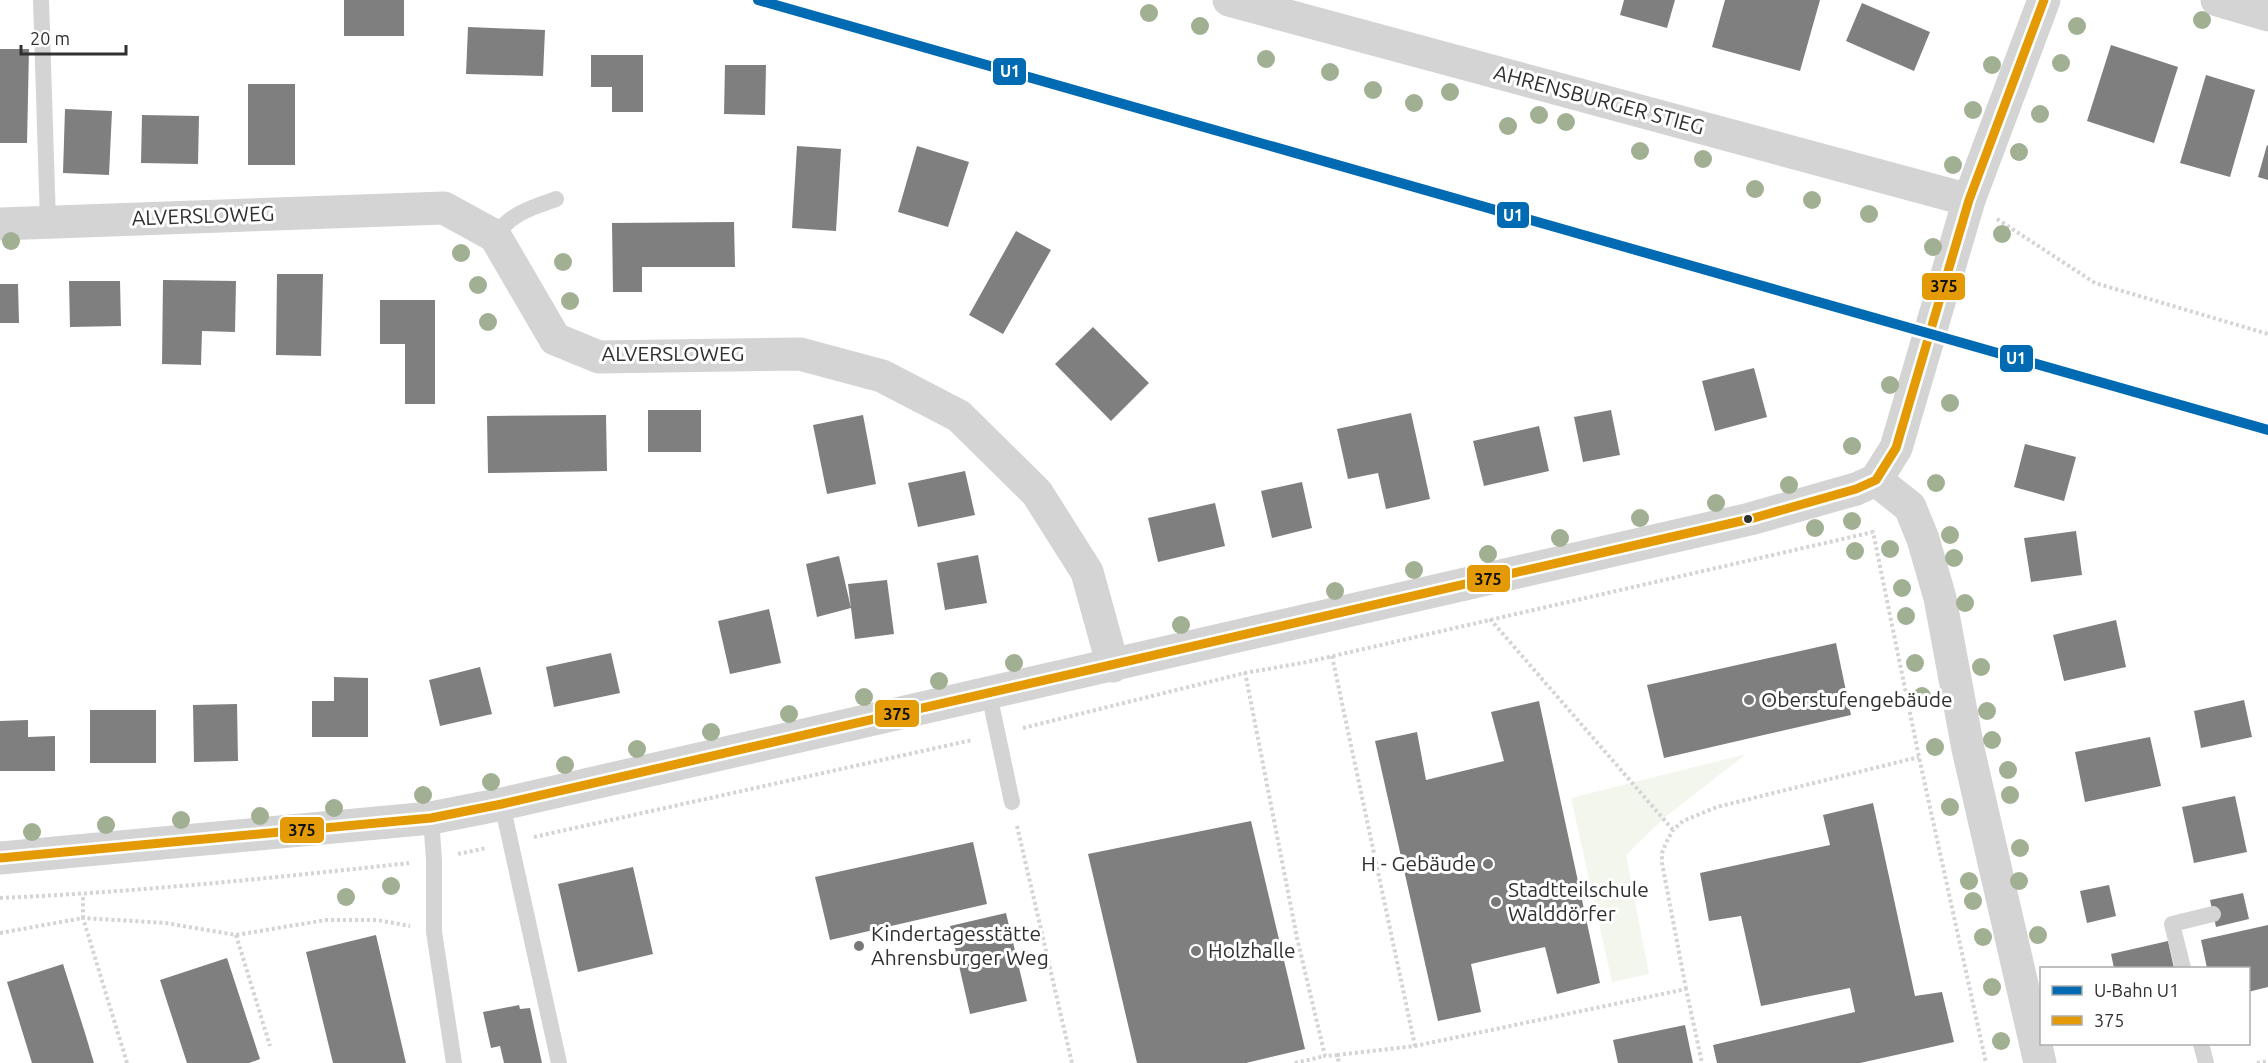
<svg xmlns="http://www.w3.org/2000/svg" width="2268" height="1063" viewBox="0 0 2268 1063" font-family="Ubuntu,sans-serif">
  <rect width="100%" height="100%" fill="#fff"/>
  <path fill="#f2f6ec" d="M1746,754L1664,818L1626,855L1649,974L1612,982L1571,798Z"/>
  <path fill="#7f7f7f" d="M344,0H404V36H344Z
    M1624,0H1675L1667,28L1620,15Z
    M1725,0H1820L1800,71L1712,47Z
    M1862,3L1930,32L1914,71L1846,41Z
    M468,27L545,30L543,76L466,74Z
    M2111,45L2178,67L2154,143L2087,121Z
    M0,49H29L27,143H0Z
    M591,55H643V112H612V87H591Z
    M725,65H766L765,115L724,114Z
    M2206,75L2255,90L2230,177L2180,163Z
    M248,84H295V165H248Z
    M65,109L112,111L109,175L63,173Z
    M142,115L199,116L198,164L141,163Z
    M2267,145L2268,146V180L2258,177Z
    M797,146L841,149L836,231L792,228Z
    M917,146L969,162L948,227L898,212Z
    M734,222L735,267H642V292H613L612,223Z
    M1016,231L1051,250L1003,334L969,315Z
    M277,274H323L321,356L276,355Z
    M163,280L236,281L235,332L202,331L201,365L162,364Z
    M69,281H120L121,326L70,327Z
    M0,284H18L19,323H0Z
    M380,300H435V404H405V344H380Z
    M1093,327L1149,383L1111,421L1055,364Z
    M1754,368L1767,417L1715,431L1702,381Z
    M648,410H701V452H648Z
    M1611,410L1620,455L1583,462L1574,417Z
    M1411,413L1430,499L1386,509L1378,473L1348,479L1337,429Z
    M606,415L607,471L488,473L487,416Z
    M863,415L876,484L827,494L813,425Z
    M1539,426L1549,471L1484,486L1473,441Z
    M2025,444L2076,457L2064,501L2014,487Z
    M965,471L975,515L918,527L908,483Z
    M1302,482L1312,528L1272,538L1261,491Z
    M1215,503L1225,546L1158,562L1148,518Z
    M2076,531L2082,575L2031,582L2024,538Z
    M978,555L987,603L945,610L937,563Z
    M839,556L851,608L848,584L887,580L894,634L855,639L851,608L817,617L806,564Z
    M769,609L781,663L730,674L718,621Z
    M2116,620L2126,667L2064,681L2053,635Z
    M1836,643L1851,715L1664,758L1647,685Z
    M611,653L620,693L554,707L546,667Z
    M480,667L492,714L440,726L429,680Z
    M334,677L368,678V737H312V701H334Z
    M2244,700L2252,737L2201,748L2194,711Z
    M1539,701L1600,983L1557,994L1545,947L1471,964L1481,1012L1438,1021L1375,741L1417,732L1426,780L1504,761L1491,712Z
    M237,704L238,761L194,762L193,705Z
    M90,710H156V763H90Z
    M28,720V737L55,736V771H0V721Z
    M2150,737L2161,786L2085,802L2075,752Z
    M2235,796L2247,852L2194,863L2182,807Z
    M1873,803L1915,996L1942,992L1954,1042L1860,1063H1717L1713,1045L1855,1012L1850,988L1761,1006L1741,916L1709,921L1700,873L1830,845L1823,815Z
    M1251,821L1305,1049L1246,1063H1137L1088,854Z
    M973,842L987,904L830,940L815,877Z
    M633,867L653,954L578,972L558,884Z
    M2109,885L2116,916L2087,923L2080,891Z
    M2243,893L2249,919L2216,927L2210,900Z
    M1006,913L1027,1001L970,1014L950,926Z
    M2268,925V987L2248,992V968H2207L2201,940Z
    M376,935L406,1063H333L306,952Z
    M2168,941L2174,968H2114L2111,954Z
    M227,958L260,1059L249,1063H187L160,980Z
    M63,964L85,1033L94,1063H32L7,982Z
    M519,1005L520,1009L530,1008L542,1063H504L500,1046L491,1048L483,1012Z
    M1685,1025L1693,1063H1618L1613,1040Z"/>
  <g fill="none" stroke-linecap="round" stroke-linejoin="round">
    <path stroke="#d4d4d4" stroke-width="4" stroke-dasharray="3 3" stroke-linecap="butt" d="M1997,219L2095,283L2268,334
      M1490,619L1673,830
      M1332,656L1415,1046
      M1245,672L1297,938L1325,1056L1337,1055L1339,1063
      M1023,728L1245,673L1307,662L1873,532L1919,757L1986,1063
      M1017,826L1072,1063
      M534,837L972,740
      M458,854L486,848
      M0,898C137,892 273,878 409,863
      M0,933L83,918V894
      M236,935L270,1046
      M1686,989L1662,863V853L1666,843L1673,830L1683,821L1717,807L1919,757
      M1337,1055L1415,1046L1686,989L1702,1063
      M127,1063L83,918L166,923L236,935L326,920H377L410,926
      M1295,1063L1325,1056
      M2257,1063L2268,1061"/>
    <path stroke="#d4d4d4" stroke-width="16" d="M41,0L48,222
      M495,236C511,213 531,208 556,199
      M989,694L1012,802
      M502,804L559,1063
      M431,818L434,860V932L454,1063
      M2183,968L2172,924L2213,914
      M2201,1044L2206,1063"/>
    <path stroke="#d4d4d4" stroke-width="33" d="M1229,0L1969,200
      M2217,0L2268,15
      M0,224L444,208L495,236L555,339L599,357L800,354L882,376L959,416L1037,493L1087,572L1113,666
      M1876,480L1910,507L1923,539L1940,598L1968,749L2040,1063
      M0,858L431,818L502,804L1750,519L1856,489L1876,480L1896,448L1969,200L2044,0"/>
    <defs>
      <path id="bus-1" d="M0,858L431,818L502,804L1750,519L1856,489L1876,480L1896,448L1969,200L2044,0"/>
    </defs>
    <use href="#bus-1" stroke="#fff" stroke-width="14"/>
    <use href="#bus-1" stroke="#e39a05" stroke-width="9"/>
    <defs>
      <path id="metro-1" d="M758,0L2268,430"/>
    </defs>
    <use href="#metro-1" stroke="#fff" stroke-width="15"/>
    <use href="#metro-1" stroke="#006ab3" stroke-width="10"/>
  </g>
  <g fill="#a1b093">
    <circle cx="1149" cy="13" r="9"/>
    <circle cx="2202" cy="20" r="9"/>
    <circle cx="1200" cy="26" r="9"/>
    <circle cx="2077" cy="26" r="9"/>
    <circle cx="1266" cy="59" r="9"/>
    <circle cx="2061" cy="63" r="9"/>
    <circle cx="1992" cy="65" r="9"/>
    <circle cx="1330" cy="72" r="9"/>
    <circle cx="1373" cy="90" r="9"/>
    <circle cx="1450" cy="92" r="9"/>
    <circle cx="1414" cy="103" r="9"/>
    <circle cx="1973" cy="110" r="9"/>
    <circle cx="2040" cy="114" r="9"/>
    <circle cx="1539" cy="115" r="9"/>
    <circle cx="1566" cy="122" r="9"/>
    <circle cx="1508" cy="126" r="9"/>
    <circle cx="1640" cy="151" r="9"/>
    <circle cx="2019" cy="152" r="9"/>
    <circle cx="1703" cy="159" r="9"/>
    <circle cx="1953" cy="165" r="9"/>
    <circle cx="1755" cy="189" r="9"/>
    <circle cx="1812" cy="200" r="9"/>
    <circle cx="1869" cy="214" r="9"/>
    <circle cx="2002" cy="234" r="9"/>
    <circle cx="11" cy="241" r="9"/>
    <circle cx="1933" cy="247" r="9"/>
    <circle cx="461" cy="253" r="9"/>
    <circle cx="563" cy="262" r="9"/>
    <circle cx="478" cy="285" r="9"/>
    <circle cx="570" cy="301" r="9"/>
    <circle cx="488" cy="322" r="9"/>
    <circle cx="1890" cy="385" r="9"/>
    <circle cx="1950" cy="403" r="9"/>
    <circle cx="1852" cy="446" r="9"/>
    <circle cx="1936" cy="483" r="9"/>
    <circle cx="1789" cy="485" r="9"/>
    <circle cx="1716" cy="503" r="9"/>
    <circle cx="1640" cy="518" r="9"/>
    <circle cx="1852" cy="521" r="9"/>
    <circle cx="1815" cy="528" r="9"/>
    <circle cx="1950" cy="535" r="9"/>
    <circle cx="1560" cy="538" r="9"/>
    <circle cx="1890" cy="549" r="9"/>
    <circle cx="1855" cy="551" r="9"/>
    <circle cx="1488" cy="554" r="9"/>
    <circle cx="1954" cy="558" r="9"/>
    <circle cx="1414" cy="570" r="9"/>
    <circle cx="1902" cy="588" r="9"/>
    <circle cx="1335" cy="591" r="9"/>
    <circle cx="1965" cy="603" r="9"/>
    <circle cx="1906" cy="616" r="9"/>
    <circle cx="1181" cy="625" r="9"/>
    <circle cx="1014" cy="663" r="9"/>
    <circle cx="1915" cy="663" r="9"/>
    <circle cx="1981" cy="667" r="9"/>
    <circle cx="939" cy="681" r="9"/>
    <circle cx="1922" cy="696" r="9"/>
    <circle cx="864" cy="697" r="9"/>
    <circle cx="1987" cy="711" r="9"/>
    <circle cx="789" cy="714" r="9"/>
    <circle cx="711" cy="732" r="9"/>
    <circle cx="1992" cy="740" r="9"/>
    <circle cx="1935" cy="747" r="9"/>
    <circle cx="637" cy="749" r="9"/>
    <circle cx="565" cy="765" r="9"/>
    <circle cx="2008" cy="770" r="9"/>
    <circle cx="491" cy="782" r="9"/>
    <circle cx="423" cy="795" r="9"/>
    <circle cx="2010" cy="795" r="9"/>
    <circle cx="1950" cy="807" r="9"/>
    <circle cx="334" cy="808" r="9"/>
    <circle cx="260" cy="816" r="9"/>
    <circle cx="181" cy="820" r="9"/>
    <circle cx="106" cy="825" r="9"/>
    <circle cx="32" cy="832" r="9"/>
    <circle cx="2020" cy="848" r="9"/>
    <circle cx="1969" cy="881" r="9"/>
    <circle cx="2019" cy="881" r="9"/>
    <circle cx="391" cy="886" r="9"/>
    <circle cx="346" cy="897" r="9"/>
    <circle cx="1973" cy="901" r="9"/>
    <circle cx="2038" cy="935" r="9"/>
    <circle cx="1983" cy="937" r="9"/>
    <circle cx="1992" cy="987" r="9"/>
    <circle cx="2001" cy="1041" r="9"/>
  </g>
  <circle fill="#303030" stroke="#fff" stroke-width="2" cx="1748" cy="519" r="5"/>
  <g fill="#787878" stroke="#fff" stroke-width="2">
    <circle cx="1749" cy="700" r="6"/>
    <circle cx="1488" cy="864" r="6"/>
    <circle cx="1496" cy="902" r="6"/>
    <circle cx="859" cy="946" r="6"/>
    <circle cx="1196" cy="951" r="6"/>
  </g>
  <g text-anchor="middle" stroke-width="6" stroke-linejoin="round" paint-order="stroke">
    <g font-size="21" fill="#303030" stroke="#fff">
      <text transform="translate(1599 100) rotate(15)" y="7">AHRENSBURGER STIEG</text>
      <text transform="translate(203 216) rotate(-2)" y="7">ALVERSLOWEG</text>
      <text x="673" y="361">ALVERSLOWEG</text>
    </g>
    <g font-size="21" fill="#303030" stroke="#fff" text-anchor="start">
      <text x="1761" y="707">Oberstufengebäude</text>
      <text x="1476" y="871" text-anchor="end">H - Gebäude</text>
      <text x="1508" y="897">Stadtteilschule<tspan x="1508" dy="24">Walddörfer</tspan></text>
      <text x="871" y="941">Kindertagesstätte<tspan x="871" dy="24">Ahrensburger Weg</tspan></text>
      <text x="1208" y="958">Holzhalle</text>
    </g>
  </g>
  <g stroke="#fff" stroke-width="2">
    <rect x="992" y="57" width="35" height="29" rx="6" fill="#006ab3"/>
    <rect x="1496" y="201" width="34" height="28" rx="6" fill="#006ab3"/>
    <rect x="1921" y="272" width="45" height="29" rx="6" fill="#e39a05"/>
    <rect x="1999" y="344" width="35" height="29" rx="6" fill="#006ab3"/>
    <rect x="1466" y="564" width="45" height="29" rx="6" fill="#e39a05"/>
    <rect x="874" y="699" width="46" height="29" rx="6" fill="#e39a05"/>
    <rect x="279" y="816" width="46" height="28" rx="6" fill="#e39a05"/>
  </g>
  <g font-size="16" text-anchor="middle" font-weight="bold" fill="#fff">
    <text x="1010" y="77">U1</text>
    <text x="1513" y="221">U1</text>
    <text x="2016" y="364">U1</text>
  </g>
  <g font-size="16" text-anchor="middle" font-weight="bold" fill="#111">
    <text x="1944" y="292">375</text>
    <text x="1488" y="585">375</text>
    <text x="897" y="720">375</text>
    <text x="302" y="836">375</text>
  </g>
  <rect x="2040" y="967" width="210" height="78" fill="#ffffff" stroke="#acacac" stroke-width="1.5"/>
  <rect x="2052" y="986" width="30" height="9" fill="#006ab3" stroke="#acacac" stroke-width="1.5"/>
  <text x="2094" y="997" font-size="18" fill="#303030">U-Bahn U1</text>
  <rect x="2052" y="1016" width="30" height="9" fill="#e39a05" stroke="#acacac" stroke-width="1.5"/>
  <text x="2094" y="1027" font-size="18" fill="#303030">375</text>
  <path d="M21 45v9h105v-9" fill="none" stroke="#303030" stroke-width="3"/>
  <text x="30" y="45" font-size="18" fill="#303030" stroke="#ffffff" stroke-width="4.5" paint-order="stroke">20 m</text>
</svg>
